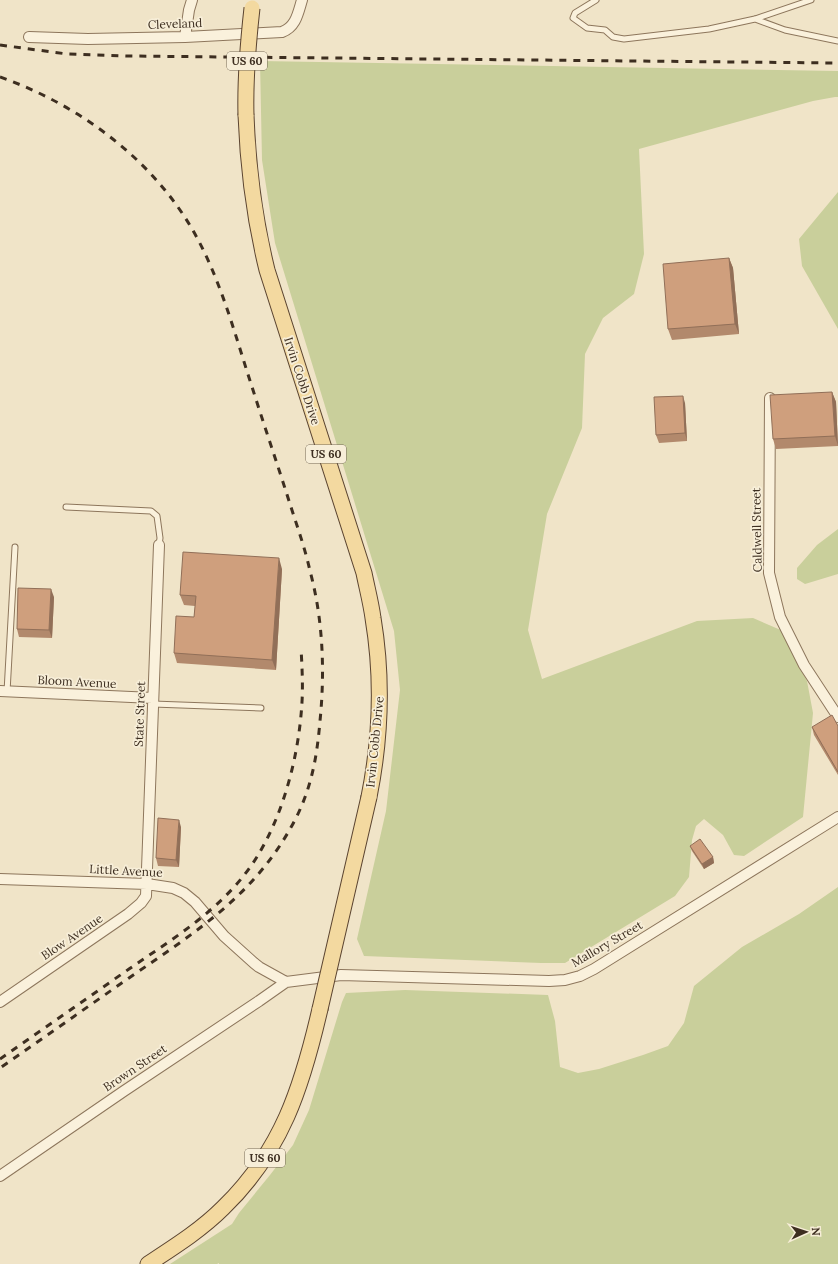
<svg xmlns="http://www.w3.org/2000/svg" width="838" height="1264" viewBox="0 0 838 1264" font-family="Lora,serif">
  <rect width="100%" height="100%" fill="#f0e4c8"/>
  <path fill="#c9cf9b" d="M260,61L838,71V97H835L813,101L639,149L644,254L634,294L603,318L585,354L582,428L547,514L528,630L542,679L697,621L753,618L783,631L807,681L813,713L803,817L744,856L734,855L723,835L704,819L696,826L692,840L689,877L675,896L565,963H541L364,956L357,939L386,811L400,690L394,631L275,243L262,160Z
    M838,192V329L802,266L799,239Z
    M838,529V574L805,584L797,579V568L817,545Z
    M838,887V1264H219V1263L217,1264H170L232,1224L239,1213L270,1175L293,1145L309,1110L342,1002L346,993L405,990L548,995L555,1021L560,1067L578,1073L599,1069L643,1055L668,1046L684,1023L694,986L742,947L799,914Z"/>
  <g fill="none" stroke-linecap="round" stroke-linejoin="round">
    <defs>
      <path id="service" d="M596,0L575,13L573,18L587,28L605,30L613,37L624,39L709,29L755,19L811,0
        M755,19L785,30L838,41
        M66,507L151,511L157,516L160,538L159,545
        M7,692L15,547
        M153,704L261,708"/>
      <path id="minor" d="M29,37L88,39L185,37L282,32C296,27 298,13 302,0
        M185,37L189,10L192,0
        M770,398L769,573L780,617L804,665L838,717
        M0,691L153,698
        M0,879L147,884L173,888L184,893L195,902L224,936L254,963L259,967L286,982
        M0,1002L128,914L141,903L146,896L159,545
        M0,1176L124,1091L259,1001L286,982L341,975L549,981L565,980L580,976L594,969L838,817"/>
      <path id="primary" d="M246,115C248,169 254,217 267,270L364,573C367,588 371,603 373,618C383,678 381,737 369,797
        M148,1264C174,1247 201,1230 223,1208C282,1151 302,1087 320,1009"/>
    </defs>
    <use href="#service" stroke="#8d765c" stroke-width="7"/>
    <use href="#minor" stroke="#8d765c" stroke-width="12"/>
    <use href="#primary" stroke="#5b4430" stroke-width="17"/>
    <use href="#service" stroke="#faf1dc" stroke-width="5"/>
    <use href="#minor" stroke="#faf1dc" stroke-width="10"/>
    <use href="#primary" stroke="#f3d9a0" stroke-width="15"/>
    <path stroke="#3d2e20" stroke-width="3" stroke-dasharray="7 7" stroke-linecap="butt" d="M0,45L67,54L127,56L838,63
      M0,77C71,102 137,148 180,210C217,263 233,329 253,390C265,428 278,466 290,504C297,526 305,548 310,571C323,619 325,671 320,721C317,756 312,786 296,818C257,894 197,931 129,978C86,1008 43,1038 0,1068
      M0,1059C43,1029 86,999 129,969C174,938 222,909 253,863C283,818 299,756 302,702C303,684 302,666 301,648"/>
    <defs>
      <path id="primary-bridge" d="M246,115C245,79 248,44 252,8
        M320,1009L369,797"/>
    </defs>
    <use href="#primary-bridge" stroke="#5b4430" stroke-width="17" stroke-linecap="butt"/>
    <use href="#primary-bridge" stroke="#f3d9a0" stroke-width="15"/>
  </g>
  <path fill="#b2896c" d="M729,258L733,268L739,334L672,340L668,329Z
    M832,392L836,402L838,446L776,449L773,439Z
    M685,403L687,441L659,443L656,435Z
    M282,569L276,670L177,663L174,653L194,617L195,606L184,605L180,595Z
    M54,597L52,638L19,637L17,629Z
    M838,726V775L814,735L812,727Z
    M181,827L179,867L158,866L156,858Z
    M690,846L713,857L714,863L704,869L692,851Z"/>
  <path fill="#916f58" d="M729,258L733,268L739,334L735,324Z
    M832,392L836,402L838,446L835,436Z
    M683,396L685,403L687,441L685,433Z
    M279,558L282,569L276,670L272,660Z
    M51,589L54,597L52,638L49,630Z
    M179,820L181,827L179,867L176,860Z
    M713,857L714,863L704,869L702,864Z"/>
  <path fill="#cf9f7d" stroke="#916f58" d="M729,258L735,324L668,329L663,264Z
    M832,392L835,436L773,439L770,395Z
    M683,396L685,433L656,435L654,397Z
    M183,552L279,558L272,660L174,653L176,616L194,617L196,596L180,595Z
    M18,588L51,589L49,630L17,629Z
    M832,715L838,726V772L812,727Z
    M158,818L179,820L176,860L156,858Z
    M700,839L713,857L702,864L690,846Z"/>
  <g text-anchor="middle" stroke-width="3.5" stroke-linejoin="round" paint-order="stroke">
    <g fill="#f7eed8" stroke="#756857" stroke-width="1">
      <rect x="227" y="52" width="40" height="18" rx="3"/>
      <rect x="306" y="445" width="40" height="18" rx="3"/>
      <rect x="245" y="1149" width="40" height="18" rx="3"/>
    </g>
    <g font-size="11" font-weight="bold" fill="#3d2e20">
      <text x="247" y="65">US 60</text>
      <text x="326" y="458">US 60</text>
      <text x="265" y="1162">US 60</text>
    </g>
    <g font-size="12" fill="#3d2e20" stroke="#f7eed8">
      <text transform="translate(175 24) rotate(-2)" y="4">Cleveland</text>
      <text transform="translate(302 381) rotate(72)" y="4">Irvin Cobb Drive</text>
      <text transform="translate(757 530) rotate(-91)" y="4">Caldwell Street</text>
      <text transform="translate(77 682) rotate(3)" y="4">Bloom Avenue</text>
      <text transform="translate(140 714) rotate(-88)" y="4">State Street</text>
      <text transform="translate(375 742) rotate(-84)" y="4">Irvin Cobb Drive</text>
      <text transform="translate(126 871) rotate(3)" y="4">Little Avenue</text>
      <text transform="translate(72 937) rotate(-34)" y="4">Blow Avenue</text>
      <text transform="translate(607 944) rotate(-30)" y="4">Mallory Street</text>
      <text transform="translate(135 1068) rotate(-34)" y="4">Brown Street</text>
    </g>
  </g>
  <g transform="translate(806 1232) rotate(87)" stroke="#f7eed8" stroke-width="3" paint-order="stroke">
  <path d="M0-3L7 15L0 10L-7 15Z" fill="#3d2e20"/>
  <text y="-6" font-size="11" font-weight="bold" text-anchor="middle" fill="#3d2e20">N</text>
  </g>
</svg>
